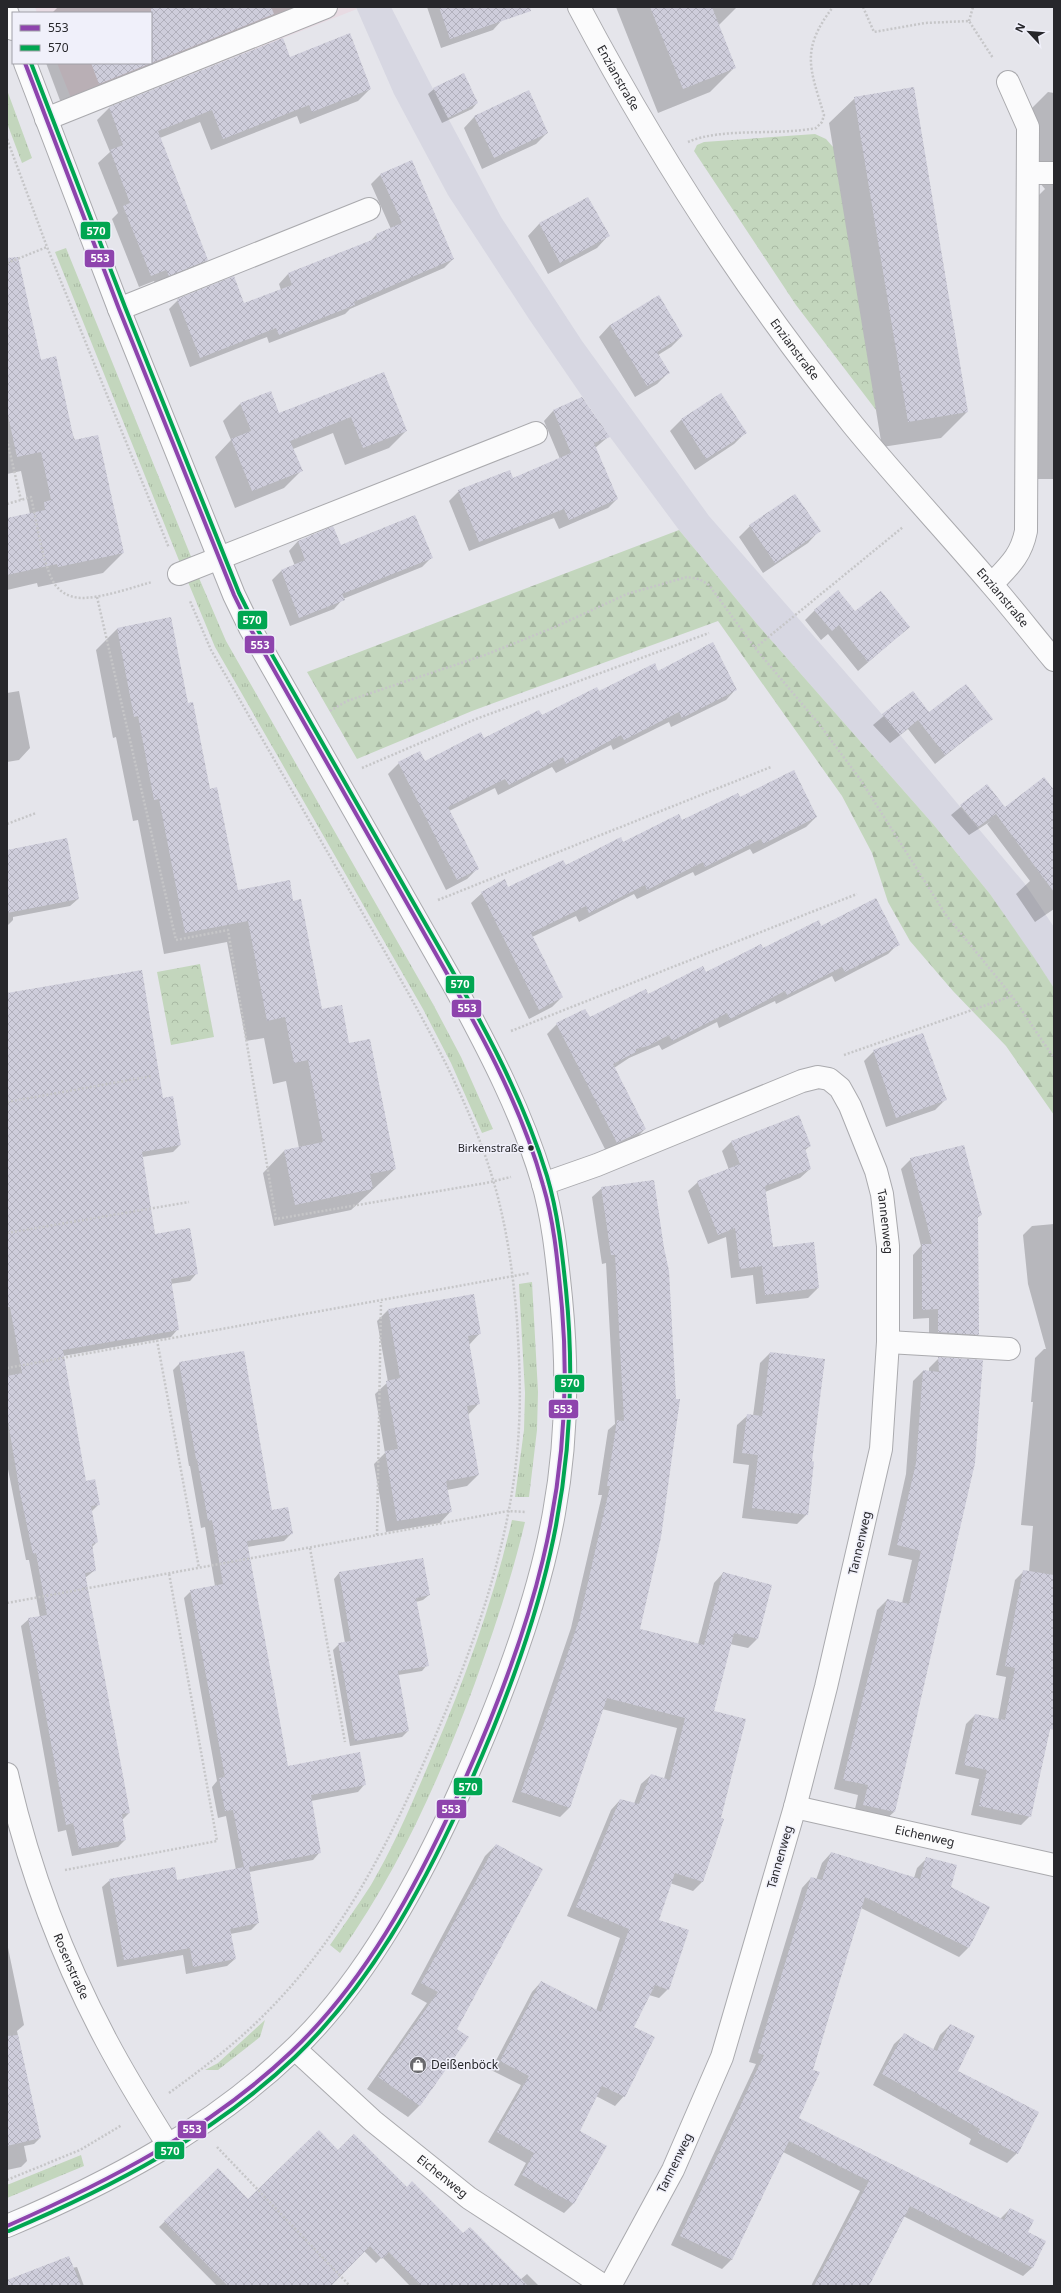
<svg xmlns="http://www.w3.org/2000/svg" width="1061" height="2293" viewBox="0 0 1061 2293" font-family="'Noto Sans',sans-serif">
  <defs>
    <pattern id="grass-tufts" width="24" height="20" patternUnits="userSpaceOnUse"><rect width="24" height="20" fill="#c3d6bd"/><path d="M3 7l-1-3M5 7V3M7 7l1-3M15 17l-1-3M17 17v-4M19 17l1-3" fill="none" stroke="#a8b8a3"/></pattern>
    <pattern id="forest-firs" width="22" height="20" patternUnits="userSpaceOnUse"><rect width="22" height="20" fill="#c3d6bd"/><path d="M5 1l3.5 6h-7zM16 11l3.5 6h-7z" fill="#a8b8a3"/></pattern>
    <pattern id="park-crowns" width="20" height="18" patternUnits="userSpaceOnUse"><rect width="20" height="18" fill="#c3d6bd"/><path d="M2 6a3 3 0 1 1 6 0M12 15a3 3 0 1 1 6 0" fill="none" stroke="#a8b8a3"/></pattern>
    <pattern id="building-cross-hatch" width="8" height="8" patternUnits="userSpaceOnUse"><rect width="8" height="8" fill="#cecddb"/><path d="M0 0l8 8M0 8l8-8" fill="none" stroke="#b1b0bc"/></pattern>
  </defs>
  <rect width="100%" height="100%" fill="#e5e5eb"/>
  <path fill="#e8dbe3" d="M35,7H356L357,9L79,118L57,63H151V13H37Z"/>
  <path fill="#d7d7e2" d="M356,7H391L448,118L501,217L582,341L709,516L900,735L1025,884L1054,927V988L990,894L933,824L757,624L679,530L610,437L529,319L448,195L394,94Z"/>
  <path fill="url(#grass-tufts)" d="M7,90L32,158L22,163L7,123Z
    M66,248L192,559L180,563L55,252Z
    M199,578L226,641L433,1004L461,1057L493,1129L482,1133L451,1063L423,1009L215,647L188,582Z
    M532,1282L538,1392L537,1430L529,1497H515L524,1430L525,1393L519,1284Z
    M512,1520L525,1522C512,1577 494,1630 475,1683C440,1778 399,1870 340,1953L330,1945C344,1925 358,1905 371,1885C395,1844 414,1799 432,1756C465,1679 493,1601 512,1520Z
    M265,2020L260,2037L218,2070H205L218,2063Z
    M81,2155L84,2166L7,2198V2185Z"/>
  <path fill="url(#forest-firs)" d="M679,530L757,624L933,824L990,894L1033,956L1054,988V1115L1006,1046L953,991L910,941L888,902L872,853L842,796L718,621L472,711L357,759L307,672Z"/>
  <path fill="url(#park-crowns)" d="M815,134L826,139L833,147L876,410L796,305L694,151L697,145L704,142Z
    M200,964L214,1037L171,1045L157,972Z"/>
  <path fill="#0003" d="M58,7H297L61,103L46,63H151V13H52Z
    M427,7H498L502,20L493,30L441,48Z
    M616,7H737L718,26L735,67L710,92L658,113Z
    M282,39L289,58L370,89L358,101L300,124L297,116L211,150L200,122L160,138L207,260L195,272L157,287L154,281L139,287L112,219L118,213L98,163L110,152L97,120L109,108Z
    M434,89L477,103L472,109L442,123L428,94Z
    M1048,92L1054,93V479H1026L1027,207L1045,189L1040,183L1027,113Z
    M855,98L967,412L941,438L882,447L829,123Z
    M475,116L547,133L536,144L482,169L464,128Z
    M381,174L453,259L444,268L350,309L345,314L269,343L267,337L190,367L169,309L178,300L244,305L281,290L279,284L288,274L369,243L376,235L391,229L371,184Z
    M588,198L608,236L597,248L548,274L528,236L539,224Z
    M7,280L123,553L103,573L38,587L37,583L7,590V519L30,514L21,471L7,474Z
    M610,325L682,336L671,347L658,355L668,373L657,384L635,397L599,337Z
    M383,374L406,431L389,448L345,465L333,433L293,449L301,471L284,488L235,508L215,457L231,440L223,421L240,404L279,414Z
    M721,394L745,433L734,444L695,470L670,431L681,420Z
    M582,398L608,437L595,448L617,499L608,508L559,529L554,518L469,551L449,501L459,491L512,480L560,459L544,421L553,411Z
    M750,526L819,531L808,543L763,573L739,537Z
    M298,541L340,546L432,557L422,567L343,599L334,609L290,626L272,580L281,571L295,566L289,551Z
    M815,610L855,613L909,627L858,671L828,634L821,640L805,620Z
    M170,618L187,704L237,891L293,902L321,1011L349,1044L395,1169L351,1210L274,1226L263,1173L284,1151L299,1148L286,1081L273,1084L264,1038L246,1041L227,942L164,954L138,820L133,821L116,737L113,738L96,650L117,629Z
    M658,672L736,689L726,700L671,727L669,722L613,750L611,745L556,773L552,767L498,795L495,788L449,811L478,868L467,879L446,890L388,774L399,763L420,753L424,762L599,693Z
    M19,691L30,748L19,760L7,762V693Z
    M912,692L929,714L991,719L935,764L908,729L890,743L873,725Z
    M987,785L1005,808L1054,792V909L1035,922L1016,894L1030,881L987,824L991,821L969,835L951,815Z
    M739,799L816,817L806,827L753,854L750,849L695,876L693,872L637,899L634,894L579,922L576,916L532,937L562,997L552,1007L529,1019L471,903L482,893L508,888Z
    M7,851L78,899L70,906L13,917V920L7,926Z
    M821,927L898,944L888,954L835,982L832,976L776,1004L775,1001L719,1028L717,1022L662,1050L659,1045L629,1058L614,1068L645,1129L635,1139L607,1153L547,1034L557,1024L589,1019Z
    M7,994L163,1099L180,1145L173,1152L142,1157L155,1235L197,1273L190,1281L170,1284L178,1329L171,1337L63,1356L85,1482L99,1504L91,1512L97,1542L92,1547L95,1570L85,1578L129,1813L122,1820L125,1840L118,1847L72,1856L66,1830L58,1832L21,1626L29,1619L40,1617L29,1560H26L7,1464Z
    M874,1051L945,1100L935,1110L886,1127L864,1061Z
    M732,1141L810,1146L804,1151L810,1169L800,1178L765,1192L773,1248L818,1288L808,1298L756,1304L753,1275L731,1278L726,1237L708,1244L688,1191L698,1182L729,1170L722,1151Z
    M911,1159L981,1215L977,1218L978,1334L969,1344L929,1341V1318L913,1319V1255L921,1246L901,1169Z
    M653,1181L639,1629L698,1644L714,1583L723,1573L757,1639L748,1648L730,1644L713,1712L719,1819L723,1820L702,1882L693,1891L670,1883L658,1920L668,1989L659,1998L649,1995L632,2027L624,2096L615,2106L596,2096L579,2132L606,2147L573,2204L564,2213L514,2185L526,2163L488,2142L521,2085L491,2070L532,1992L541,1982L596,2011L620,1938L567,1916L611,1810L620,1800L634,1804L641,1784L651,1775L664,1779L677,1728L602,1709L569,1808L560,1817L512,1802L571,1628L602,1495H598L608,1430L615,1424L606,1263L602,1264L592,1197L602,1188Z
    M1054,1224V1711L1030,1816L1021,1825L971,1815L979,1779L955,1774L966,1724L975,1715L998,1720L1006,1677L996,1675L1015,1580L1024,1571L1029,1572L1033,1526L1021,1525L1033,1402H1031L1035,1358L1044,1349H1046L1028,1284L1023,1235L1032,1226Z
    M388,1310L480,1333L469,1345L479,1403L468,1415L478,1475L467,1486L447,1490L451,1511L440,1523L386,1532L374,1464L385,1453L375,1394L388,1382L377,1321Z
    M770,1353L811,1462L807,1514L797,1524L742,1518L749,1465L733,1463L737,1425L748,1415L753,1416L760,1363Z
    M939,1358L981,1361L894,1812L884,1821L854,1814L858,1795L834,1789L877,1610L887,1600L902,1603L912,1560L888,1555L906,1474L913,1381L923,1371L929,1372V1368Z
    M180,1363L271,1511L292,1533L284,1541L247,1547L287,1767L365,1784L358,1792L311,1801L320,1852L313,1860L249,1872L258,1923L251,1930L230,1934L235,1959L227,1966L186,1974L183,1955L117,1967L102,1887L110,1880L176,1881L236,1870L226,1816L218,1818L212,1787L217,1781L184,1598L191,1591L215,1586L205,1527L201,1528L190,1466H189L173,1370Z
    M339,1573L429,1595L423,1600L416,1602L427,1665L422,1671L398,1675L408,1731L402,1737L350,1746L333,1650L339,1644L345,1643L334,1579Z
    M496,1845L456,2029L467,2037L419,2106L408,2117L367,2089L427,2003L411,1994L485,1856Z
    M831,1853L914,1878L917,1868L927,1858L950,1888L968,1948L959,1957L861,1908L798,2119L1000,2219L1010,2209L1026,2233L1033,2267L1023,2276L903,2216L867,2286H811L860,2191L783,2152L731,2260L722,2269L671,2245L756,2064L749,2062L802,1888L811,1878L816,1880L822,1863Z
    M7,1943L24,2025L17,2031L40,2138L34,2144L24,2146L27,2161L21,2167L7,2170Z
    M950,2025L957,2072L1017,2153L1007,2163L969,2144L971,2139L873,2085L894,2044L905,2034L933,2050L940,2035Z
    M338,2151L406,2188L520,2280L527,2274L539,2286H410L382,2257L376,2263L364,2251L331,2284L333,2286H217L159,2227L218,2170L248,2201Z
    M77,2267L84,2286H7V2281Z"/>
  <path fill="url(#building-cross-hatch)" d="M151,7H271L274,14L99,84L91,63H151Z
    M439,7H530L531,11L450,39Z
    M650,7H712L736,68L683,89Z
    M350,33L371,89L312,112L309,105L223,139L212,110L158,131L208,260L169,276L166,270L151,276L123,206L130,203L110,150L123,145L109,107L283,38L290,57Z
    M464,73L478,103L448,118L433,88Z
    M914,87L968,412L908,422L854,97Z
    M529,90L548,133L494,158L474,116Z
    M412,160L454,259L354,302L355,305L279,335L276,328L200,358L177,299L234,276L244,303L292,285L288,273L377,238L376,234L402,223L380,174Z
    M588,197L610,236L560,263L539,223Z
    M18,257L41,360L56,356L74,440L98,435L124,553L58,567L57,564L7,575V518L45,510L44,502L51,500L41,452L17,457L7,411V258Z
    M659,295L683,336L657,352L670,373L647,386L610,325Z
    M384,372L407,431L363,448L351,417L290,441L303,471L252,491L231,439L251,431L240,403L271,391L279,413Z
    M721,393L747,433L706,459L681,419Z
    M582,397L610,437L594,443L618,499L569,520L564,509L479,542L458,490L510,470L513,478L571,453L553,410Z
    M795,494L821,531L775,563L749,525Z
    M415,515L433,558L342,594L345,600L299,618L281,570L305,560L298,541L333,526L341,545Z
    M838,590L855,611L881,591L910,627L868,662L839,625L832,631L814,610Z
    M171,617L188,703L193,702L210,789L217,787L238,890L290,880L293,901L301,899L322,1009L342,1005L349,1043L370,1039L396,1169L370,1174L373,1189L295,1205L284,1150L323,1142L308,1060L294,1063L285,1017L267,1021L248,921L185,933L159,799L154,800L138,716L134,717L117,628Z
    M713,642L737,690L682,718L679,712L624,740L621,735L566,764L563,757L509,785L505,779L448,807L479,869L457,880L398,762L420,751L425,761L481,732L484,738L539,710L542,715L597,687L599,691L655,663L658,671Z
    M966,684L993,719L945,755L918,720L900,735L882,714L913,691L929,712Z
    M794,770L817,817L763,844L761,839L705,867L703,862L647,890L645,885L589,913L586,906L531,933L563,997L539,1010L481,892L505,879L508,887L563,860L566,865L621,837L623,842L679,814L682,820L738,793L740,797Z
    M1044,777L1054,790V892L996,814L1001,810L978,827L960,805L987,784L1005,807Z
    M67,838L79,899L7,913V850Z
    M876,898L900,945L845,972L842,967L787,995L785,991L730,1019L727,1013L672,1041L669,1035L648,1046L636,1049V1052L613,1064L646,1129L617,1143L556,1023L585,1009L590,1017L646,989L648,994L703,966L706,972L761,944L763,948L819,920L821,926Z
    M142,970L163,1098L173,1096L181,1145L142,1152L155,1234L190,1228L198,1274L171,1279L179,1330L63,1350L86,1481L95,1479L100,1505L91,1506L98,1542L92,1544L96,1571L85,1573L130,1813L122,1814L126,1840L79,1849L73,1823L66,1825L28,1618L47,1615L36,1553L33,1554L20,1493L7,1416V1376L22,1373L10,1307H7V993Z
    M923,1033L947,1100L896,1118L873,1050Z
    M799,1115L811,1146L805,1148L811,1169L765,1186L773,1247L814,1242L819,1288L765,1295L762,1266L740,1269L735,1228L718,1235L697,1181L740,1164L731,1141Z
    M964,1145L982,1215L978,1216L979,1335L938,1332V1309L922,1310V1244H932L910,1158Z
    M654,1180L664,1248L669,1271L676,1399H680L661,1537L640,1629L704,1645L723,1572L772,1585L758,1639L734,1633L714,1711L746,1719L721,1818L724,1819L703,1882L675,1873L659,1920L689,1930L669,1990L655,1985L634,2027L655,2037L625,2097L602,2086L580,2131L607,2146L574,2204L522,2175L534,2153L497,2132L529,2076L500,2061L541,1981L601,2012L629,1929L576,1907L620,1799L639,1804L651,1774L670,1780L685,1718L607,1698L570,1808L521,1792L580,1617L610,1486H607L617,1420L624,1421L615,1255H611L601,1187Z
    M474,1294L481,1334L468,1336L480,1404L467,1406L479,1475L446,1481L452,1512L397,1521L385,1451L398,1449L386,1381L400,1378L388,1309Z
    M244,1351L272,1510L288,1507L293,1534L247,1541L288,1766L360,1752L366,1785L311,1795L321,1853L249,1867L259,1923L230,1929L236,1959L193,1967L190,1948L124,1960L109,1879L175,1867L177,1880L244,1867L233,1810L225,1811L219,1778L225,1777L190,1590L223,1584L212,1520L208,1521L197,1459H196L179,1362Z
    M770,1352L825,1359L812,1461L814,1462L808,1515L752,1508L758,1455L742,1453L747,1414L762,1416Z
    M938,1357L983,1360L975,1463L895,1812L863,1805L868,1785L843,1780L887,1599L909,1604L921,1551L897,1545L916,1463L923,1370L939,1372Z
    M423,1558L430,1595L416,1598L429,1666L398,1671L409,1731L355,1741L338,1643L351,1641L339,1572Z
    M1023,1570L1054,1575V1730L1050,1729L1031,1817L979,1806L987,1770L964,1765L975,1714L1005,1720L1015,1668L1005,1666Z
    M496,1844L543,1869L457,2029L469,2037L420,2106L378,2077L438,1992L421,1983Z
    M831,1852L920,1879L926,1857L957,1865L951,1887L990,1907L969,1948L865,1897L813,2070L820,2072L799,2118L1004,2220L1010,2208L1034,2220L1028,2232L1046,2241L1033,2268L910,2206L869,2286H814L869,2181L789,2141L732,2260L680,2236L764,2055L758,2053L811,1877L822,1880Z
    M950,2024L975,2036L958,2071L1039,2112L1018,2154L978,2133L980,2129L882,2074L904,2033L937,2051Z
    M18,2035L41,2138L7,2146V2036Z
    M319,2130L338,2150L354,2134L407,2187L412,2181L463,2233L470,2227L528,2286H421L389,2252L382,2259L370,2246L331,2286H228L164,2221L218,2168L248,2199Z
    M69,2256L81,2286H7V2280Z"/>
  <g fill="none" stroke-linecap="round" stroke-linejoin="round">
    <defs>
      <g id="minor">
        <path id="s1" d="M579,7C657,154 748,295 853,425C898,480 946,531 992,585C1013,609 1033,635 1054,660"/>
        <path d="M7,12L13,29"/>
        <path d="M46,119L326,7"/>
        <path d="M1028,173H1054"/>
        <path d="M119,309L369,209"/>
        <path d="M179,574L536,433"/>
        <path d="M992,584C1009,566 1021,556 1026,531L1028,127L1008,82"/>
        <path id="s2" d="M543,1184L597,1165L802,1081L818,1077L829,1079L840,1088L850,1106L876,1171L882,1194L888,1246V1342L881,1449L826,1687L795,1807L722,2057L673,2170L610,2286"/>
        <path d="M888,1342L1009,1349"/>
        <path id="s3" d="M7,1774C28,1866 62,1957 106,2040C125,2076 146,2110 168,2145"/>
        <path id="s4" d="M795,1807L1054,1865"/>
        <path id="s5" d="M295,2049L373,2121L469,2198L604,2286"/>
        <path d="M7,2226C109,2183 211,2129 292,2051C367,1980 422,1876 464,1782C501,1699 538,1604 554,1513C567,1442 568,1369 561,1298C557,1259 553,1217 542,1180C522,1113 489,1050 456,989L250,628L234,595L119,309L25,63"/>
      </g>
    </defs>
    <use href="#minor" stroke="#aaaaae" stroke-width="24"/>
    <path stroke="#c6c6c8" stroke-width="2.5" stroke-dasharray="2 2" stroke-linecap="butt" d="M863,7L874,32L925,23L969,21L993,58
      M969,21L973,7
      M7,139L47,247L169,548
      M688,142C722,127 778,136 816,128L822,122L824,115C810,68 800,50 833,7
      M7,263L47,247
      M7,440L21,500
      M7,504L31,497C36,518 44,575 58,588C64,595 74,598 83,598C106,597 130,588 152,582
      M97,597L176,940L228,930L276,1219L486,1183L511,1177
      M755,648L903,527
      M330,711L347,701L485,655L555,627L627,594L687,577L699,579L709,585L755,648L819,724L860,779L946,915L1012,996L1054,1058
      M362,768L476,719L709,633
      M7,824L36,813
      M438,900L771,767
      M511,1031L857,894
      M844,1055L1012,996
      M7,1102L152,1076
      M7,1233L189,1202
      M157,1340L199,1568
      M7,1368L530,1273
      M377,1535L381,1302
      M310,1548L345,1742
      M7,1603L508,1511L526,1512
      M65,1870L217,1841L169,1573
      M169,2093C202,2069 234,2045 263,2016C344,1936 393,1836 437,1732C478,1636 514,1531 519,1426C521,1390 519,1355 517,1320C513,1273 507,1228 494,1183C467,1092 417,1008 370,926C317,834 264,742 211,650L190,601
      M217,2147L350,2286
      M7,2180L80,2150L122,2125"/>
    <use href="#minor" stroke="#fbfbfc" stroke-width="22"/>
    <defs>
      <path id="bus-1" d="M7,2226C109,2181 209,2130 291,2052C365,1982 415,1889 457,1797C531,1635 577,1489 562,1308C558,1267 555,1225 543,1185C517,1090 464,1004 416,919C361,822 305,725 250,628L234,595L119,309L25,63"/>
      <path id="bus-2" d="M9,2231C112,2187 213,2135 295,2057C369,1986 420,1893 462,1801C540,1630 585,1480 566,1290C562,1252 558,1213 547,1176C518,1081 466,995 417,909C363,814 309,720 255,625L239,593L125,307L31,63"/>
    </defs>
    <use href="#bus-1" stroke="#f0f0fa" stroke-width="7"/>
    <use href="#bus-2" stroke="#f0f0fa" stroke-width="7"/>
    <use href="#bus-1" stroke="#8e44ad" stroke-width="4"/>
    <use href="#bus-2" stroke="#00a651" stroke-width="4"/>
  </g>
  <defs>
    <symbol id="shop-disc" viewBox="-11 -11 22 22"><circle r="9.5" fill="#6a6a6e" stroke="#f0f0fa"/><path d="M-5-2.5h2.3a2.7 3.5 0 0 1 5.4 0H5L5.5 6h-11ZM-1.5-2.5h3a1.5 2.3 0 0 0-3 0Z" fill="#fff"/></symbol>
  </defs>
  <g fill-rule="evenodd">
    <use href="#shop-disc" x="408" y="2055" width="20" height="20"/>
  </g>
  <circle fill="#27272b" stroke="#f0f0fa" stroke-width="1.5" cx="531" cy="1148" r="3.5"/>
  <g text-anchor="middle" stroke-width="3" stroke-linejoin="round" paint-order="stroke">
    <g font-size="11" fill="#27272b" stroke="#f0f0fa" text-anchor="end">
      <text x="524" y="1152">Birkenstraße</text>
    </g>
    <g font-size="12" fill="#27272b" stroke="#f0f0fa">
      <text dy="4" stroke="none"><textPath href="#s1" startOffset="81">Enzianstraße</textPath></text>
      <text dy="4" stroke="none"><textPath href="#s1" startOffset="405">Enzianstraße</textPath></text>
      <text dy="4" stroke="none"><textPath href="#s1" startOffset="729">Enzianstraße</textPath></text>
      <text dy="4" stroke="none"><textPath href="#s2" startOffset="463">Tannenweg</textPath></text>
      <text transform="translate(860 1543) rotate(-77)" y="4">Tannenweg</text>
      <text dy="4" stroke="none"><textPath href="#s4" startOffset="133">Eichenweg</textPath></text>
      <text transform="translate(780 1857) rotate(-74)" y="4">Tannenweg</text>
      <text dy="4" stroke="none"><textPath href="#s3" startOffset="203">Rosenstraße</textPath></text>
      <text transform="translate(675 2163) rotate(-64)" y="4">Tannenweg</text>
      <text dy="4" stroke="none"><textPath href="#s5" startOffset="195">Eichenweg</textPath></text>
    </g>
    <g font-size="12" fill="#27272b" stroke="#f0f0fa" text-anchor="start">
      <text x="431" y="2069">Deißenböck</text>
    </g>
  </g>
  <g stroke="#f0f0fa" stroke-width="1.5">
    <rect x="80" y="221" width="31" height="19" rx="4" fill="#00a651"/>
    <rect x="84" y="249" width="31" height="19" rx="4" fill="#8e44ad"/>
    <rect x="237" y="610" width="31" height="20" rx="4" fill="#00a651"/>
    <rect x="244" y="635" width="31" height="19" rx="4" fill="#8e44ad"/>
    <rect x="445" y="975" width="30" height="19" rx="4" fill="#00a651"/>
    <rect x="451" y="999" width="31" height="19" rx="4" fill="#8e44ad"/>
    <rect x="554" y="1374" width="31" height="19" rx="4" fill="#00a651"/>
    <rect x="548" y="1399" width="31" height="20" rx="4" fill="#8e44ad"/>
    <rect x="453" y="1777" width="30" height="19" rx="4" fill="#00a651"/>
    <rect x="436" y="1799" width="31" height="20" rx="4" fill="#8e44ad"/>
    <rect x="177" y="2120" width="30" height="19" rx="4" fill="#8e44ad"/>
    <rect x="154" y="2141" width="31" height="19" rx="4" fill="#00a651"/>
  </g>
  <g font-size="11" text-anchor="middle" font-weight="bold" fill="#fff">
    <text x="96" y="235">570</text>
    <text x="100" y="262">553</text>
    <text x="252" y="624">570</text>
    <text x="260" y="649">553</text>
    <text x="460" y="988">570</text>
    <text x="467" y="1012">553</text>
    <text x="570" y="1387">570</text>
    <text x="563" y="1413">553</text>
    <text x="468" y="1791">570</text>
    <text x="451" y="1813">553</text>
    <text x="192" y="2133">553</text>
    <text x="170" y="2155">570</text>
  </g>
  <rect width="1061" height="2293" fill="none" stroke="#27272b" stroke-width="16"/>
  <rect x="12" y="12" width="140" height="52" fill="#f0f0fa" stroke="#a0a0a7"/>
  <rect x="20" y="25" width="20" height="6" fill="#8e44ad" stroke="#a0a0a7"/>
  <text x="48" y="32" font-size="12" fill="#27272b">553</text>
  <rect x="20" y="45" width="20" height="6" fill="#00a651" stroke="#a0a0a7"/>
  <text x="48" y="52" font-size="12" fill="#27272b">570</text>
  <g transform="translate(1029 32) rotate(296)" stroke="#f0f0fa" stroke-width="3" paint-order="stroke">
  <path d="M0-3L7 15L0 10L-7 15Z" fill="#27272b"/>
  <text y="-6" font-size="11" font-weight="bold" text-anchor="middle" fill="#27272b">N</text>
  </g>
</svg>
